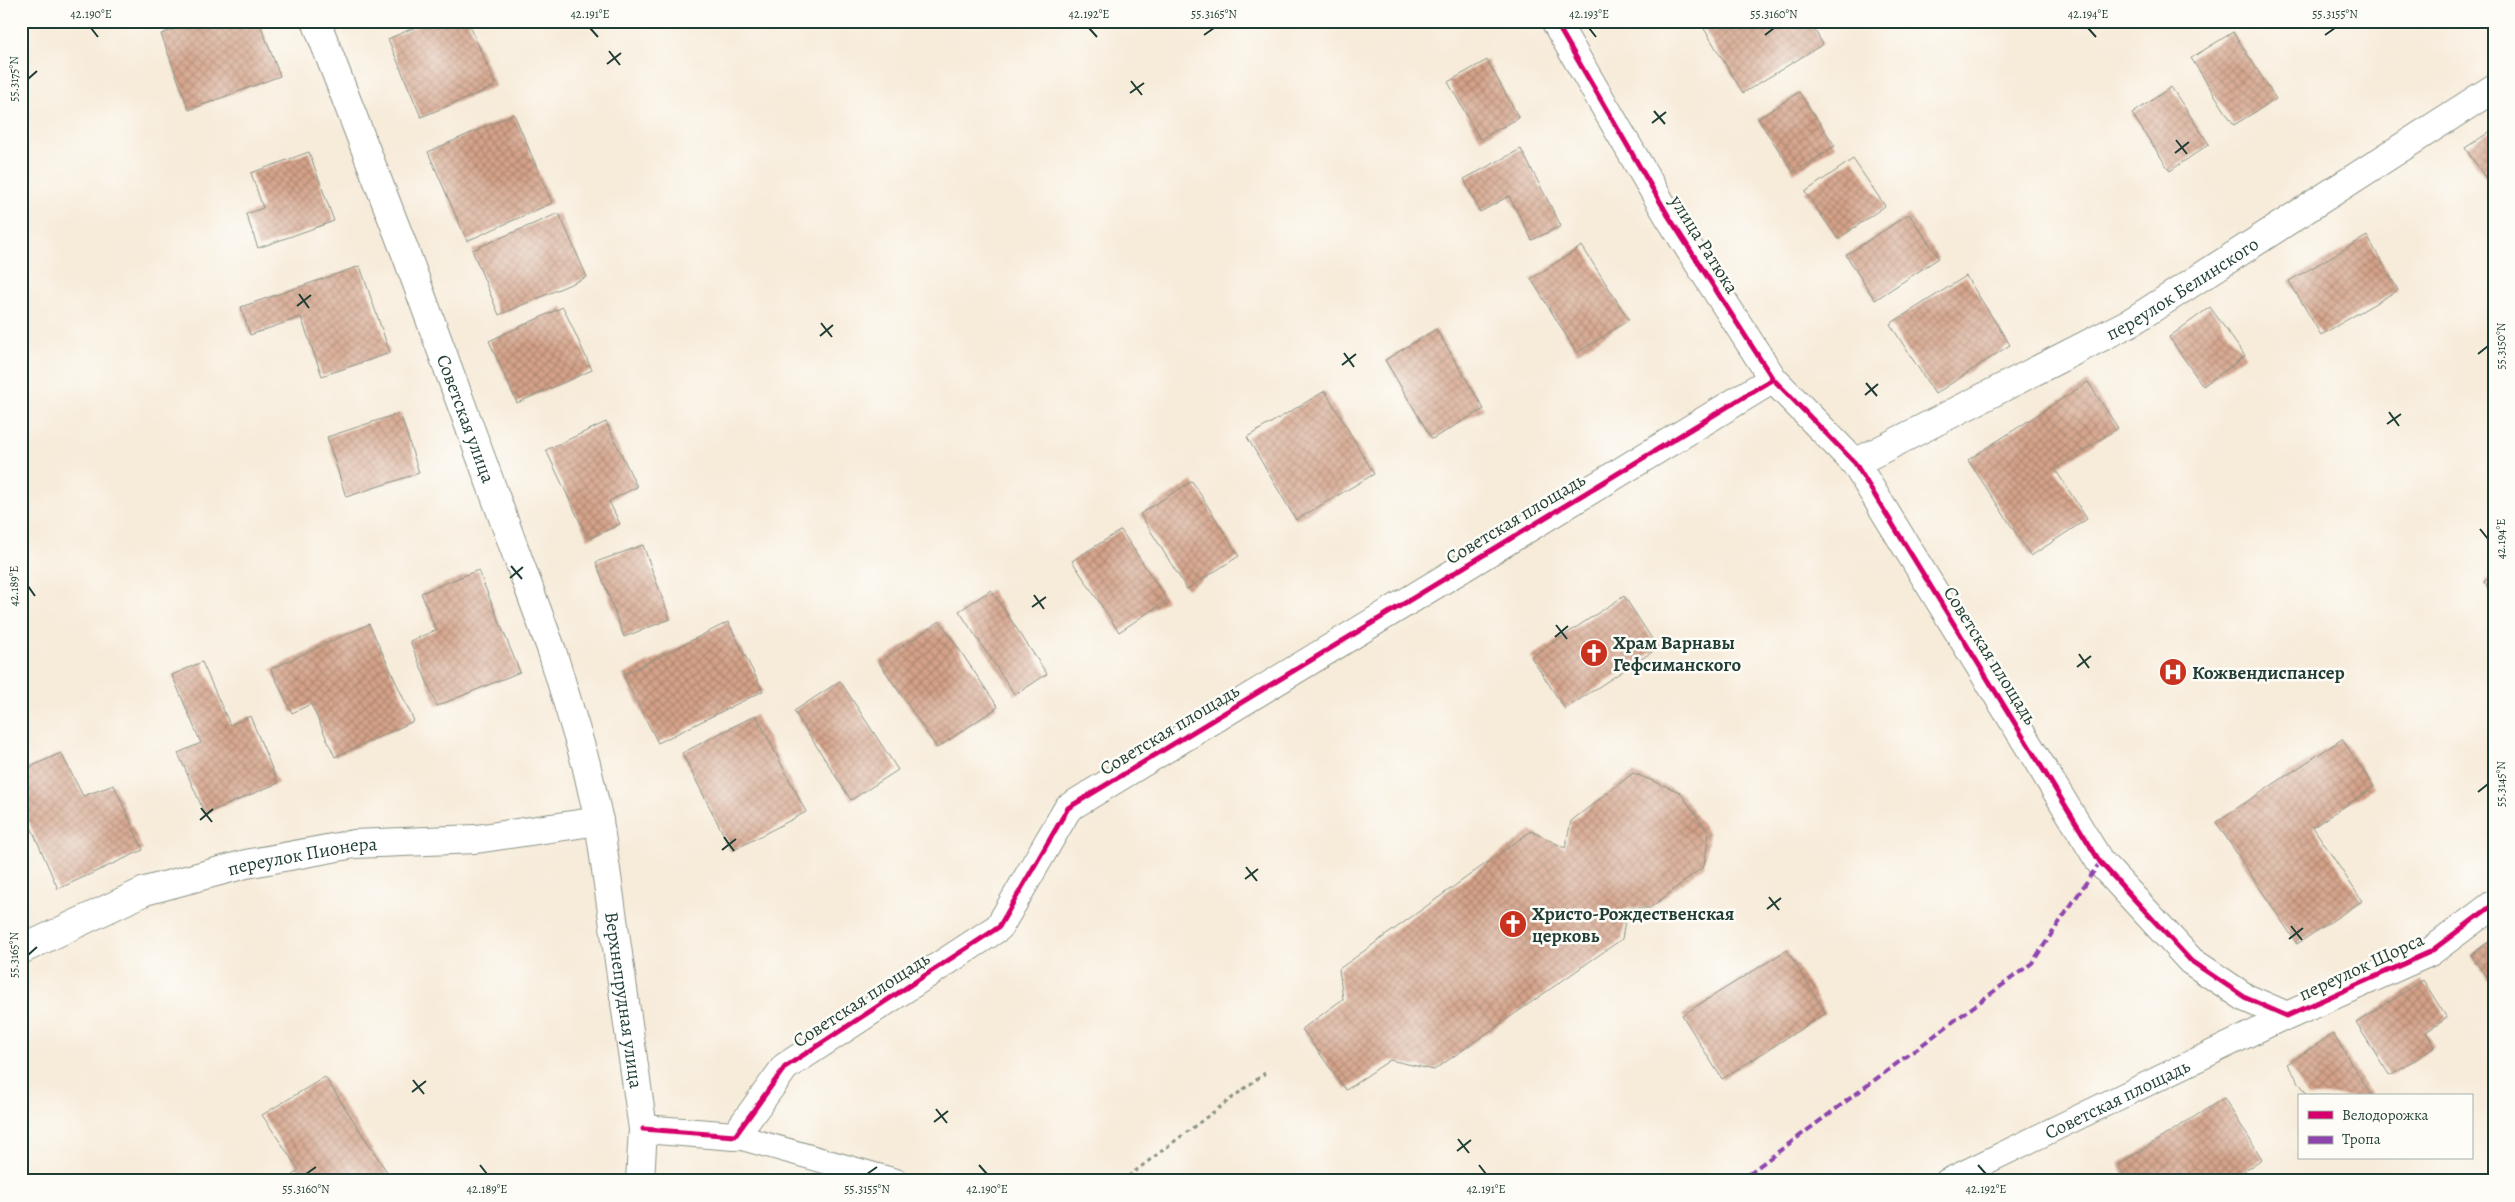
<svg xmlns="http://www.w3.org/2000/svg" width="2515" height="1202" viewBox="0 0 2515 1202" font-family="Alegreya,serif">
  <defs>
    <pattern id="building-cross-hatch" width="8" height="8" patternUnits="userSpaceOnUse" patternTransform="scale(1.25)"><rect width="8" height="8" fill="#d5a289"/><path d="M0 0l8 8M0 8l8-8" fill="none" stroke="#ac8571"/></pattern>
  </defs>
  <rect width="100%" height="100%" fill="#fdfcf7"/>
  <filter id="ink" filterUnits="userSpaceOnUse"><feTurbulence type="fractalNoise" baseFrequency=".02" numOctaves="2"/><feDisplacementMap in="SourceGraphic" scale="10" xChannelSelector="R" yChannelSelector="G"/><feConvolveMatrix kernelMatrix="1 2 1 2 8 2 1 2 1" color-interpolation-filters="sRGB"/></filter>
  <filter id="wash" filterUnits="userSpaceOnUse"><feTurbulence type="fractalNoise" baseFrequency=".0096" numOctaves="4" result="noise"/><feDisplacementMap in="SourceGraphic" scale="20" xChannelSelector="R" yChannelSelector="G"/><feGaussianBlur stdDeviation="1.12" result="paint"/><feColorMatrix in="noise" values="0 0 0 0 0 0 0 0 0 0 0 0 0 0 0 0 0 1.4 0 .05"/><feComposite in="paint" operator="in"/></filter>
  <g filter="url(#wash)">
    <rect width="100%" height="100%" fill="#f7ebd9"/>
    <g id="blocks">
      <path fill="url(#building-cross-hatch)" d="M196,21H259L280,76L189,110L161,34Z
        M429,21H468L496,86L421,117L388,39Z
        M1702,21H1809L1823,44L1743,93L1700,22Z
        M2233,32L2276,99L2234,125L2191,58Z
        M1487,60L1519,118L1480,139L1448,82Z
        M2171,87L2209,144L2170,171L2132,114Z
        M1799,92L1835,146L1794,173L1758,119Z
        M514,114L552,203L467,241L428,152Z
        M2494,129V190L2465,148Z
        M1521,149L1561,226L1532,240L1509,196L1480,212L1464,179Z
        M309,152L334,221L258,248L246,214L263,208L251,173Z
        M1853,159L1885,206L1838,239L1805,192Z
        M559,213L587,277L499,315L472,250Z
        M1909,214L1939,258L1875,300L1846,255Z
        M2367,236L2398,290L2321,335L2289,281Z
        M1582,246L1629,320L1577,353L1531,279Z
        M360,266L390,353L322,376L301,317L250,335L241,307Z
        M1966,276L2010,345L1935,394L1890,324Z
        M563,307L592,370L517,403L489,341Z
        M2210,307L2245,356L2203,386L2169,337Z
        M1436,329L1484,409L1432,439L1385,360Z
        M2088,382L2118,428L2055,469L2087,519L2031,556L1968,460Z
        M1325,391L1374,474L1296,520L1247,437Z
        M400,413L419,473L346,497L327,437Z
        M606,422L637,487L609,501L620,524L588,539L546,450Z
        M1192,481L1239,556L1187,589L1140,514Z
        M1121,530L1167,600L1119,632L1072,561Z
        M643,545L670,619L624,637L596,562Z
        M478,570L520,672L437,706L410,641L436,630L421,593Z
        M2494,575V600L2484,580Z
        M991,590L1047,674L1015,695L959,611Z
        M1624,596L1658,648L1565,709L1531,657Z
        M940,621L998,707L937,748L879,662Z
        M728,622L763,691L658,743L623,675Z
        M369,624L414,721L335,757L311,704L292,713L271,669Z
        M202,662L230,725L250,716L278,783L205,814L178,753L201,743L172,675Z
        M840,681L898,770L851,800L794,711Z
        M756,715L806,812L732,851L682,753Z
        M2342,739L2374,787L2313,827L2362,901L2297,944L2216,822Z
        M61,753L83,796L114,785L143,850L58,889L21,804V771Z
        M1633,773L1680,792L1709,834L1704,866L1650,908H1627L1622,939L1434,1070L1390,1060L1346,1090L1302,1029L1343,999L1339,969L1531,831L1565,848L1571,821Z
        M2494,938V988L2471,955Z
        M1787,950L1826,1013L1722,1079L1682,1015Z
        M2423,980L2447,1018L2426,1032L2435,1047L2390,1076L2356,1023Z
        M2333,1034L2372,1096H2308L2287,1064Z
        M325,1077L393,1181H284L299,1170L262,1115Z
        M2224,1098L2262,1159L2229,1181H2128L2118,1165Z"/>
    </g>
  </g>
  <g filter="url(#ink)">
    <use href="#blocks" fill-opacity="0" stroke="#8b9486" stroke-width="1"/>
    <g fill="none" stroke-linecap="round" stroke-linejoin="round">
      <defs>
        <g id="lane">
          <path d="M735,1136L896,1181"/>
          <path id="s1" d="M1947,1181L2287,1016"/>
        </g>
        <g id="street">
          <path id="s2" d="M316,21L406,254L552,651L586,764L599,821L643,1129L640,1181"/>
          <path d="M1555,21L1669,217L1773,379L1855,463L2100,862L2191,961L2246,998L2287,1016L2430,952L2494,904"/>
          <path id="s3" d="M1855,463L2131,322L2494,88"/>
          <path id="s4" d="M21,950L145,891L246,864L354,844L476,839L599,821"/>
          <path d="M643,1129L735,1136L785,1067L999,927L1068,808L1773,379"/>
        </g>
      </defs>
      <use href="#lane" stroke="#8b9486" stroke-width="26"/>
      <use href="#street" stroke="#8b9486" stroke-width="30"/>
      <path stroke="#8b9486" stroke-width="3" stroke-dasharray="4 4" stroke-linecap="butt" d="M1122,1181L1265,1073"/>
      <use href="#lane" stroke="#fff" stroke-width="24"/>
      <use href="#street" stroke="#fff" stroke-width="28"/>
      <path stroke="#8e44ad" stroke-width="4" stroke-dasharray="8 4" stroke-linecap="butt" d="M1739,1181L2032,963L2100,862"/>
      <defs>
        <path id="cycleway" d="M1555,21L1669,217L1773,379L1855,463L2100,862L2191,961L2246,998L2287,1016L2430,952L2494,904
          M643,1129L735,1136L785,1067L999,927L1068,808L1773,379"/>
      </defs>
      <use href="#cycleway" stroke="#fdfcf7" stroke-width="8"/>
      <use href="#cycleway" stroke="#d6006c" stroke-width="5"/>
    </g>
  </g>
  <path fill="none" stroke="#1f3d34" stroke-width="2" d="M91,28L98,37M590,28L598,37M1089,28L1097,37M1589,28L1596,37M2088,28L2096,37M1204,35L1214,28M1765,35L1774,28M2325,35L2335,28M609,51L620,65M607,64L621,53M28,79L37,71M1131,81L1142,95M1130,93L1144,83M1654,111L1665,124M1652,123L1666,112M2176,140L2187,154M2175,153L2189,142M299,294L309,308M297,306L311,295M821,323L832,337M820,336L833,325M1344,353L1354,367M2478,354L2488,346M1342,365L1356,354M1866,383L1877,396M1865,395L1878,384M2389,412L2399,426M2387,424L2401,414M2480,529L2488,539M511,566L522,579M510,578L523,567M28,586L35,596M1034,595L1044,609M1032,607L1046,597M1556,625L1567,639M1555,637L1568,626M2079,654L2089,668M2077,667L2091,656M2478,792L2488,784M201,808L212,822M200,820L213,809M724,837L734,851M722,850L736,839M1246,867L1257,881M1245,879L1258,869M1769,897L1779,910M1767,909L1781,898M2291,926L2302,940M2289,939L2303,928M28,955L37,947M413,1080L424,1094M412,1092L426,1081M936,1109L947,1123M934,1122L948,1111M1458,1139L1469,1153M1457,1151L1471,1140M480,1165L487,1174M979,1165L987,1174M1479,1165L1486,1174M1978,1165L1986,1174M306,1174L316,1167M867,1174L877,1167"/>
  <defs>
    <symbol id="church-disc" viewBox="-11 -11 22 22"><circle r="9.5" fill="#c8321e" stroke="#fdfcf7"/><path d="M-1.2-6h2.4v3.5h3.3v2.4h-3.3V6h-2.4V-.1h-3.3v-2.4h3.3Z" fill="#fff"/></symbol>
    <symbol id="hospital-disc" viewBox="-11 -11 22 22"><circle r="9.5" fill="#c8321e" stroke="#fdfcf7"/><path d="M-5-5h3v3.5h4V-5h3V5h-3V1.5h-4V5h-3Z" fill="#fff"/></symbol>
  </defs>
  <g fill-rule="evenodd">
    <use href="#church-disc" x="1578" y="637" width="32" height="32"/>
    <use href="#hospital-disc" x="2157" y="656" width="32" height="32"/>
    <use href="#church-disc" x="1497" y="908" width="32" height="32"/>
  </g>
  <g text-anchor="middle" stroke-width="5" stroke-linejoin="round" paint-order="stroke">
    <g font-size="19" fill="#1f3d34" stroke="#fdfcf7">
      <text transform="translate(1705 244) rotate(58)" y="7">улица Ратюка</text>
      <text dy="7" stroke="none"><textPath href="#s3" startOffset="371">переулок Белинского</textPath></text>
      <text dy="7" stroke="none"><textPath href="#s2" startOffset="425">Советская улица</textPath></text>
      <text transform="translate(1515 518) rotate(-31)" y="7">Советская площадь</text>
      <text transform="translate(1991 655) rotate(58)" y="7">Советская площадь</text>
      <text transform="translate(1169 729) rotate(-31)" y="7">Советская площадь</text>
      <text dy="7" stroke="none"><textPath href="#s4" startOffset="299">переулок Пионера</textPath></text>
      <text transform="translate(2361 966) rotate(-25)" y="7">переулок Щорса</text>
      <text transform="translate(861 999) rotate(-33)" y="7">Советская площадь</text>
      <text dy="7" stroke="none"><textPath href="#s2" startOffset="1030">Верхнепрудная улица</textPath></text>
      <text dy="7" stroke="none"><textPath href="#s1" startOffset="189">Советская площадь</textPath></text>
    </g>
    <g font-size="19" font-weight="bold" fill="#1f3d34" stroke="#fdfcf7" text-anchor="start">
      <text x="1613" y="649">Храм Варнавы<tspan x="1613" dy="22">Гефсиманского</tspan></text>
      <text x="2192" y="679">Кожвендиспансер</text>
      <text x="1532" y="920">Христо-Рождественская<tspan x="1532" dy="22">церковь</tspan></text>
    </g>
  </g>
  <rect width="2515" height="1202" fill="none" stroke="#fdfcf7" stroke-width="55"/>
  <rect x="2298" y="1094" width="175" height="65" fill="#fdfcf7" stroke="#a4b0a9"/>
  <rect x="2308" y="1111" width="25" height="8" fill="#d6006c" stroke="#a4b0a9"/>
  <text x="2342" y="1120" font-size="15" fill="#1f3d34">Велодорожка</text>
  <rect x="2308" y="1136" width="25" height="8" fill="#8e44ad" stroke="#a4b0a9"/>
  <text x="2342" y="1144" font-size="15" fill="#1f3d34">Тропа</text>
  <rect x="28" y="28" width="2460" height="1146" fill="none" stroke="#1f3d34" stroke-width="2"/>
  <g font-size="12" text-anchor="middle" fill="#1f3d34">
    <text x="91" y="18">42.190°E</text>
    <text x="590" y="18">42.191°E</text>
    <text x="1089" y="18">42.192°E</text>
    <text x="1214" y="18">55.3165°N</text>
    <text x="1589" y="18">42.193°E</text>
    <text x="1774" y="18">55.3160°N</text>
    <text x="2088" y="18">42.194°E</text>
    <text x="2335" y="18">55.3155°N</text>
    <text transform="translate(14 79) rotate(-90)" y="4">55.3175°N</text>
    <text transform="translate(2501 346) rotate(-90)" y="4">55.3150°N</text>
    <text transform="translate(2501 539) rotate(-90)" y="4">42.194°E</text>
    <text transform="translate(14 586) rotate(-90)" y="4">42.189°E</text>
    <text transform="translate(2501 784) rotate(-90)" y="4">55.3145°N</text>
    <text transform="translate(14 955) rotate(-90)" y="4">55.3165°N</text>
    <text x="306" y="1193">55.3160°N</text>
    <text x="487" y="1193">42.189°E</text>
    <text x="867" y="1193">55.3155°N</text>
    <text x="987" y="1193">42.190°E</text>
    <text x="1486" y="1193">42.191°E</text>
    <text x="1986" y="1193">42.192°E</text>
  </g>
</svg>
